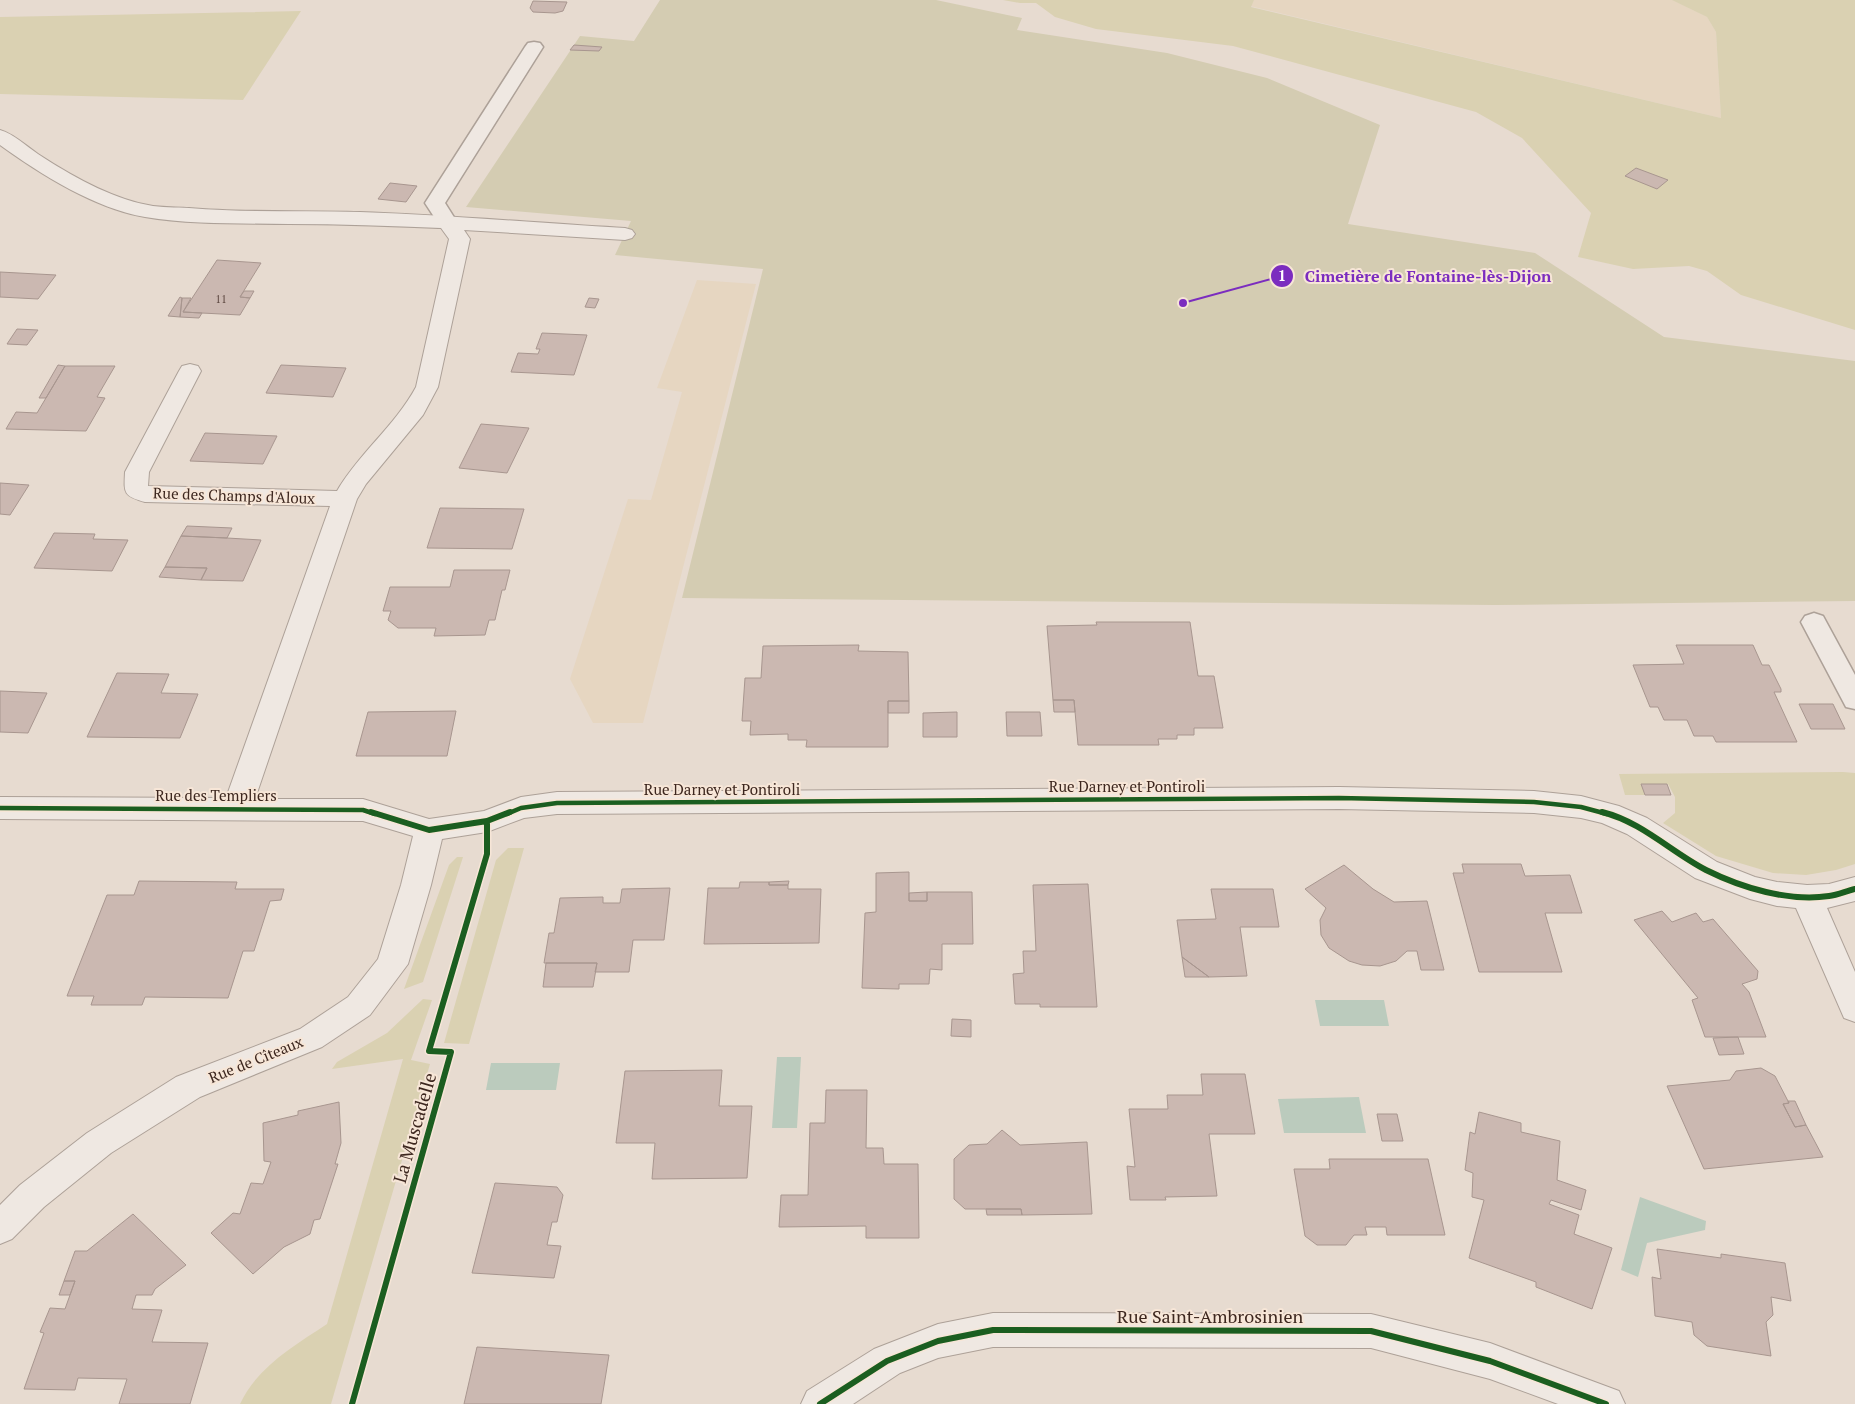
<svg xmlns="http://www.w3.org/2000/svg" width="1855" height="1404" viewBox="0 0 1855 1404" font-family="'PT Serif',serif">
  <rect width="100%" height="100%" fill="#e7dbd0"/>
  <path fill="#e6d6c1" d="M1254,0H1673L1707,17L1716,32L1721,118L1250,6Z
    M697,280L756,284L643,723H593L570,679L628,499L651,500L682,392L657,388Z"/>
  <path fill="#dad1b2" d="M1003,0H1254L1251,7L1721,118L1716,32L1707,17L1672,0H1855V330L1741,295L1707,271L1689,266L1633,269L1578,257L1591,213L1522,138L1476,112L1233,46L1096,29L1055,17L1036,3H1020Z
    M301,11L243,100L0,94V17Z
    M1843,772L1855,773V864L1836,870L1806,875L1773,873L1716,856L1663,823L1675,813V797L1668,784H1642L1645,795H1625L1619,774Z
    M508,848H524L469,1044L444,1043L496,860Z
    M457,857H463L423,982L404,989L449,865Z
    M423,999L432,1000L411,1060L430,1064L331,1404H240C257,1367 294,1346 327,1324L403,1059L332,1069L337,1062L387,1033Z"/>
  <path fill="#d4ccb2" d="M660,0H936L1022,18L1017,30L1167,53L1267,78L1380,125L1348,224L1535,253L1664,337L1855,361V601L1495,605L682,598L763,269L615,255L631,221L466,207L580,36L634,41Z"/>
  <path fill="#bbcbbd" d="M1315,1000H1384L1389,1026H1320Z
    M777,1057H801L797,1128H772Z
    M491,1063H560L556,1090H486Z
    M1359,1097L1366,1133H1284L1278,1099Z
    M1640,1197L1706,1221L1705,1230L1647,1243L1638,1277L1621,1270Z"/>
  <path fill="#cbb8b1" stroke="#a8968f" d="M533,1L567,2L563,11L555,13L533,12L530,8Z
    M574,45L602,47L599,51L570,50Z
    M1636,168L1668,180L1657,189L1625,176Z
    M390,183L417,186L406,202L378,199Z
    M217,260L261,263L240,297L250,298L240,315L183,312Z
    M0,272L56,275L38,299L0,297Z
    M244,291H254L250,298L240,297Z
    M180,297L182,298L180,317L168,316Z
    M182,298H191L183,312L202,313L199,318L180,317Z
    M589,298L599,299L595,308L585,307Z
    M17,329L38,330L27,345L7,344Z
    M542,333L587,335L574,375L511,372L518,353L538,354L540,349H536Z
    M58,365L65,366L46,398H39Z
    M281,365L346,368L333,397L266,393Z
    M65,366H115L97,397L105,398L86,431L6,429L16,412L37,413Z
    M481,424L529,428L507,473L459,468Z
    M205,433L277,436L263,464L190,461Z
    M0,483L29,485L10,515L0,514Z
    M440,508L524,509L512,549L427,548Z
    M187,526L232,528L227,538L181,536Z
    M54,533L95,534L93,539L128,540L112,571L34,568Z
    M181,536L227,538L261,540L243,581L201,580L207,568L165,567Z
    M165,567L207,568L201,580L159,577Z
    M454,570H510L505,590H502L495,620H489L485,635L434,636L436,628H398L388,620L391,611H383L390,587H450Z
    M1096,622H1190L1198,676H1214L1223,728H1194V735H1177V739H1158L1159,745H1078L1074,700H1053L1047,626L1097,625Z
    M859,645L858,651L908,652L909,701H888V747H806L807,740H788V734L750,735L751,721H742L745,678H761L763,646Z
    M1676,645H1753L1762,665H1769L1781,689V692H1774L1797,742H1716L1713,736H1694L1687,720H1664L1658,707H1650L1633,665L1684,664Z
    M117,673L169,674L161,693L198,694L180,738L87,737Z
    M0,691L47,693L28,733L0,732Z
    M1053,700H1074L1075,712H1054Z
    M888,701H909V713H888Z
    M1799,704H1833L1845,729H1811Z
    M456,711L447,756H356L368,712Z
    M957,712V737H923V713Z
    M1006,712H1040L1042,736H1007Z
    M1641,784H1667L1671,795H1645Z
    M1462,864H1521L1525,876L1570,875L1582,913H1545L1562,972H1479L1453,873H1464Z
    M1344,865L1373,889L1394,902L1427,901L1444,970H1421L1417,951H1407L1396,961L1380,966L1362,965L1349,961L1329,948L1321,935L1320,920L1326,908L1305,889Z
    M909,872V901H927V892H972L973,944H942V970L930,969L929,984H899V989L862,988L865,913L876,912V873Z
    M139,881L237,882L235,889H284L281,900L270,901L254,951H243L228,998L145,997L142,1005H91L94,996H67L107,895H134Z
    M789,881L788,885H769V882Z
    M740,882H769V885H788V889H821L819,943L704,944L708,888H739Z
    M1088,884L1097,1007H1040V1004H1015L1013,974L1024,973L1023,951H1036L1033,885Z
    M670,888L664,940H633L629,972H595L597,963H544L549,933H554L560,898L603,897V903H620L622,889Z
    M1211,889H1273L1279,927H1240L1247,976L1209,977L1182,957L1177,920L1216,919Z
    M927,892V901H909V893Z
    M1662,911L1672,922L1696,913L1703,922L1713,919L1758,971L1757,979L1742,984L1749,992L1766,1037H1705L1692,1000L1698,998L1634,920Z
    M1182,957L1209,977H1185Z
    M546,963H597L593,987H543Z
    M952,1019L971,1020V1037L951,1036Z
    M1738,1037L1744,1054L1719,1055L1713,1038Z
    M1761,1068L1775,1076L1789,1103L1783,1104L1795,1127L1806,1125L1823,1157L1704,1169L1667,1086L1730,1080L1736,1071Z
    M722,1070L719,1106H752L747,1178L652,1179L655,1143H616L625,1071Z
    M1201,1074H1245L1255,1134H1209L1217,1196L1165,1197L1166,1200H1130L1127,1166L1135,1167L1129,1109H1168L1167,1095H1203Z
    M826,1090H867L866,1148H883L884,1164H918L919,1238H866V1226L779,1227L781,1195H808L810,1123H825Z
    M1788,1101H1795L1806,1125L1795,1127L1783,1104L1789,1103Z
    M339,1102L341,1143L335,1164H338L320,1219L314,1220L310,1234L284,1247L253,1274L211,1233L233,1213L240,1214L251,1183L263,1184L271,1162L264,1161L263,1123L298,1115V1111Z
    M1479,1112L1521,1123V1132L1560,1141L1557,1180L1586,1190L1581,1210L1551,1200L1549,1204L1579,1215L1574,1234L1612,1248L1592,1309L1536,1287V1282L1469,1258L1484,1200L1472,1197L1473,1173L1465,1170L1470,1132L1475,1134Z
    M1377,1114H1397L1403,1141H1382Z
    M1002,1130L1020,1145L1087,1142L1092,1214L1022,1215L1021,1209H965L954,1199V1159L969,1145L987,1144Z
    M1329,1159H1428L1445,1235H1387L1386,1227H1365L1367,1235H1354L1346,1245H1317L1305,1236L1294,1169H1330Z
    M495,1183L557,1187L563,1195L557,1222H552L547,1245L561,1246L554,1278L472,1273Z
    M986,1209H1021L1022,1215H987Z
    M133,1214L186,1265L155,1289L152,1295H136L132,1309L162,1310L152,1342L208,1343L190,1404H119L127,1379L78,1378L75,1390L24,1389L44,1333L40,1332L50,1308L65,1309L75,1281H64L75,1251H87Z
    M1657,1249L1721,1258V1254L1785,1263L1791,1301L1771,1297L1773,1315L1766,1322L1771,1356L1707,1346L1694,1335L1692,1322L1655,1316L1652,1277L1661,1279Z
    M64,1281H75L70,1295H59Z
    M477,1347L609,1355L601,1404H464Z"/>
  <g fill="none" stroke-linecap="round" stroke-linejoin="round">
    <defs>
      <path id="service" d="M534,42L540,43L543,47L445,203L457,222L454,226H440L425,203L525,47L528,43Z
        M1814,613L1823,616L1855,675V709L1846,707L1801,622L1805,616Z"/>
      <path id="minor" d="M0,130C14,134 26,146 38,154C70,175 110,198 148,205C161,208 176,207 189,208C246,213 303,210 360,212C448,215 537,223 625,228L632,230L635,234L632,238L625,240L464,230L470,239L438,387L423,415L366,484L357,499L255,799H363L429,819L484,811L521,797L557,792L1339,787L1534,791L1581,796L1619,806L1647,818L1717,862L1755,877L1777,882L1807,885L1829,884L1855,877V901L1827,908L1855,972V1022L1844,1018L1796,908L1777,906L1750,899L1695,878L1627,834L1602,823L1581,818L1534,813L1339,809L557,814L524,818L487,832L442,839L431,885L408,964L370,1015L322,1047L200,1097L111,1153L44,1207L12,1239L0,1244V1205L20,1185L87,1133L176,1077L300,1029L348,997L378,959L401,885L413,836L363,821L0,819V797L226,798L330,506L145,502C123,496 124,493 125,472L179,371L182,366L190,364L198,366L201,371L149,472L148,486L337,491C359,453 395,426 416,387L449,239L441,228C390,226 340,224 289,224C242,223 192,225 145,217C96,209 40,174 0,145Z
        M993,1313L1371,1314L1490,1343L1619,1391L1625,1404H1558L1490,1379L1371,1348L993,1347L938,1358L900,1373L853,1404H801L807,1391L874,1349L938,1324Z"/>
    </defs>
    <use href="#service" stroke="#ada198" stroke-width="3"/>
    <use href="#minor" stroke="#ada198" stroke-width="2"/>
    <use href="#service" fill="#efe8e2" fill-rule="evenodd"/>
    <use href="#minor" fill="#efe8e2" fill-rule="evenodd"/>
    <defs>
      <path id="cycleway-far1" d="M0,808L363,810L375,814
        M507,814L521,808L557,803L1339,798L1534,802L1581,807L1607,814"/>
      <path id="cycleway" d="M371,812L429,830L487,821L510,812
        M1602,812C1642,822 1671,852 1706,870C1742,888 1789,902 1829,896C1838,895 1846,891 1855,889
        M352,1404L451,1052L429,1051L487,854V821
        M820,1404L887,1361L938,1341L993,1330L1371,1331L1490,1361L1606,1404"/>
    </defs>
    <use href="#cycleway-far1" stroke="#f7e6d7" stroke-width="8"/>
    <use href="#cycleway" stroke="#f7e6d7" stroke-width="9"/>
    <use href="#cycleway-far1" stroke="#1b5e20" stroke-width="4.5"/>
    <use href="#cycleway" stroke="#1b5e20" stroke-width="6"/>
  </g>
  <g text-anchor="middle" stroke-width="4" stroke-linejoin="round" paint-order="stroke">
    <g font-size="11" fill="#604b44">
      <text x="221" y="303">11</text>
    </g>
    <g font-size="15" fill="#3d271f" stroke="#f7e6d7">
      <text transform="translate(234 496) rotate(2)" y="5">Rue des Champs d'Aloux</text>
      <text x="1127" y="792">Rue Darney et Pontiroli</text>
      <text x="722" y="795">Rue Darney et Pontiroli</text>
      <text x="216" y="801">Rue des Templiers</text>
      <text transform="translate(256 1060) rotate(-22)" y="5">Rue de Cîteaux</text>
    </g>
    <g font-size="18" fill="#3d271f" stroke="#f7e6d7">
      <text transform="translate(415 1128) rotate(-74)" y="6">La Muscadelle</text>
      <text x="1210" y="1323">Rue Saint-Ambrosinien</text>
    </g>
  </g>
  <path fill="none" stroke="#7b2cbf" stroke-width="2" d="M1183 303L1282 276"/>
  <g fill="#7b2cbf" stroke="#f7e6d7" stroke-width="2">
    <circle cx="1183" cy="303" r="5"/>
    <circle cx="1282" cy="276" r="12"/>
  </g>
  <g font-size="15" text-anchor="middle" font-weight="bold" fill="#fff">
    <text x="1282" y="281">1</text>
  </g>
  <g font-size="16" text-anchor="middle" font-weight="bold" fill="#7b2cbf" stroke="#f7e6d7" stroke-width="4" stroke-linejoin="round" paint-order="stroke">
    <text x="1428" y="282">Cimetière de Fontaine-lès-Dijon</text>
  </g>
</svg>
